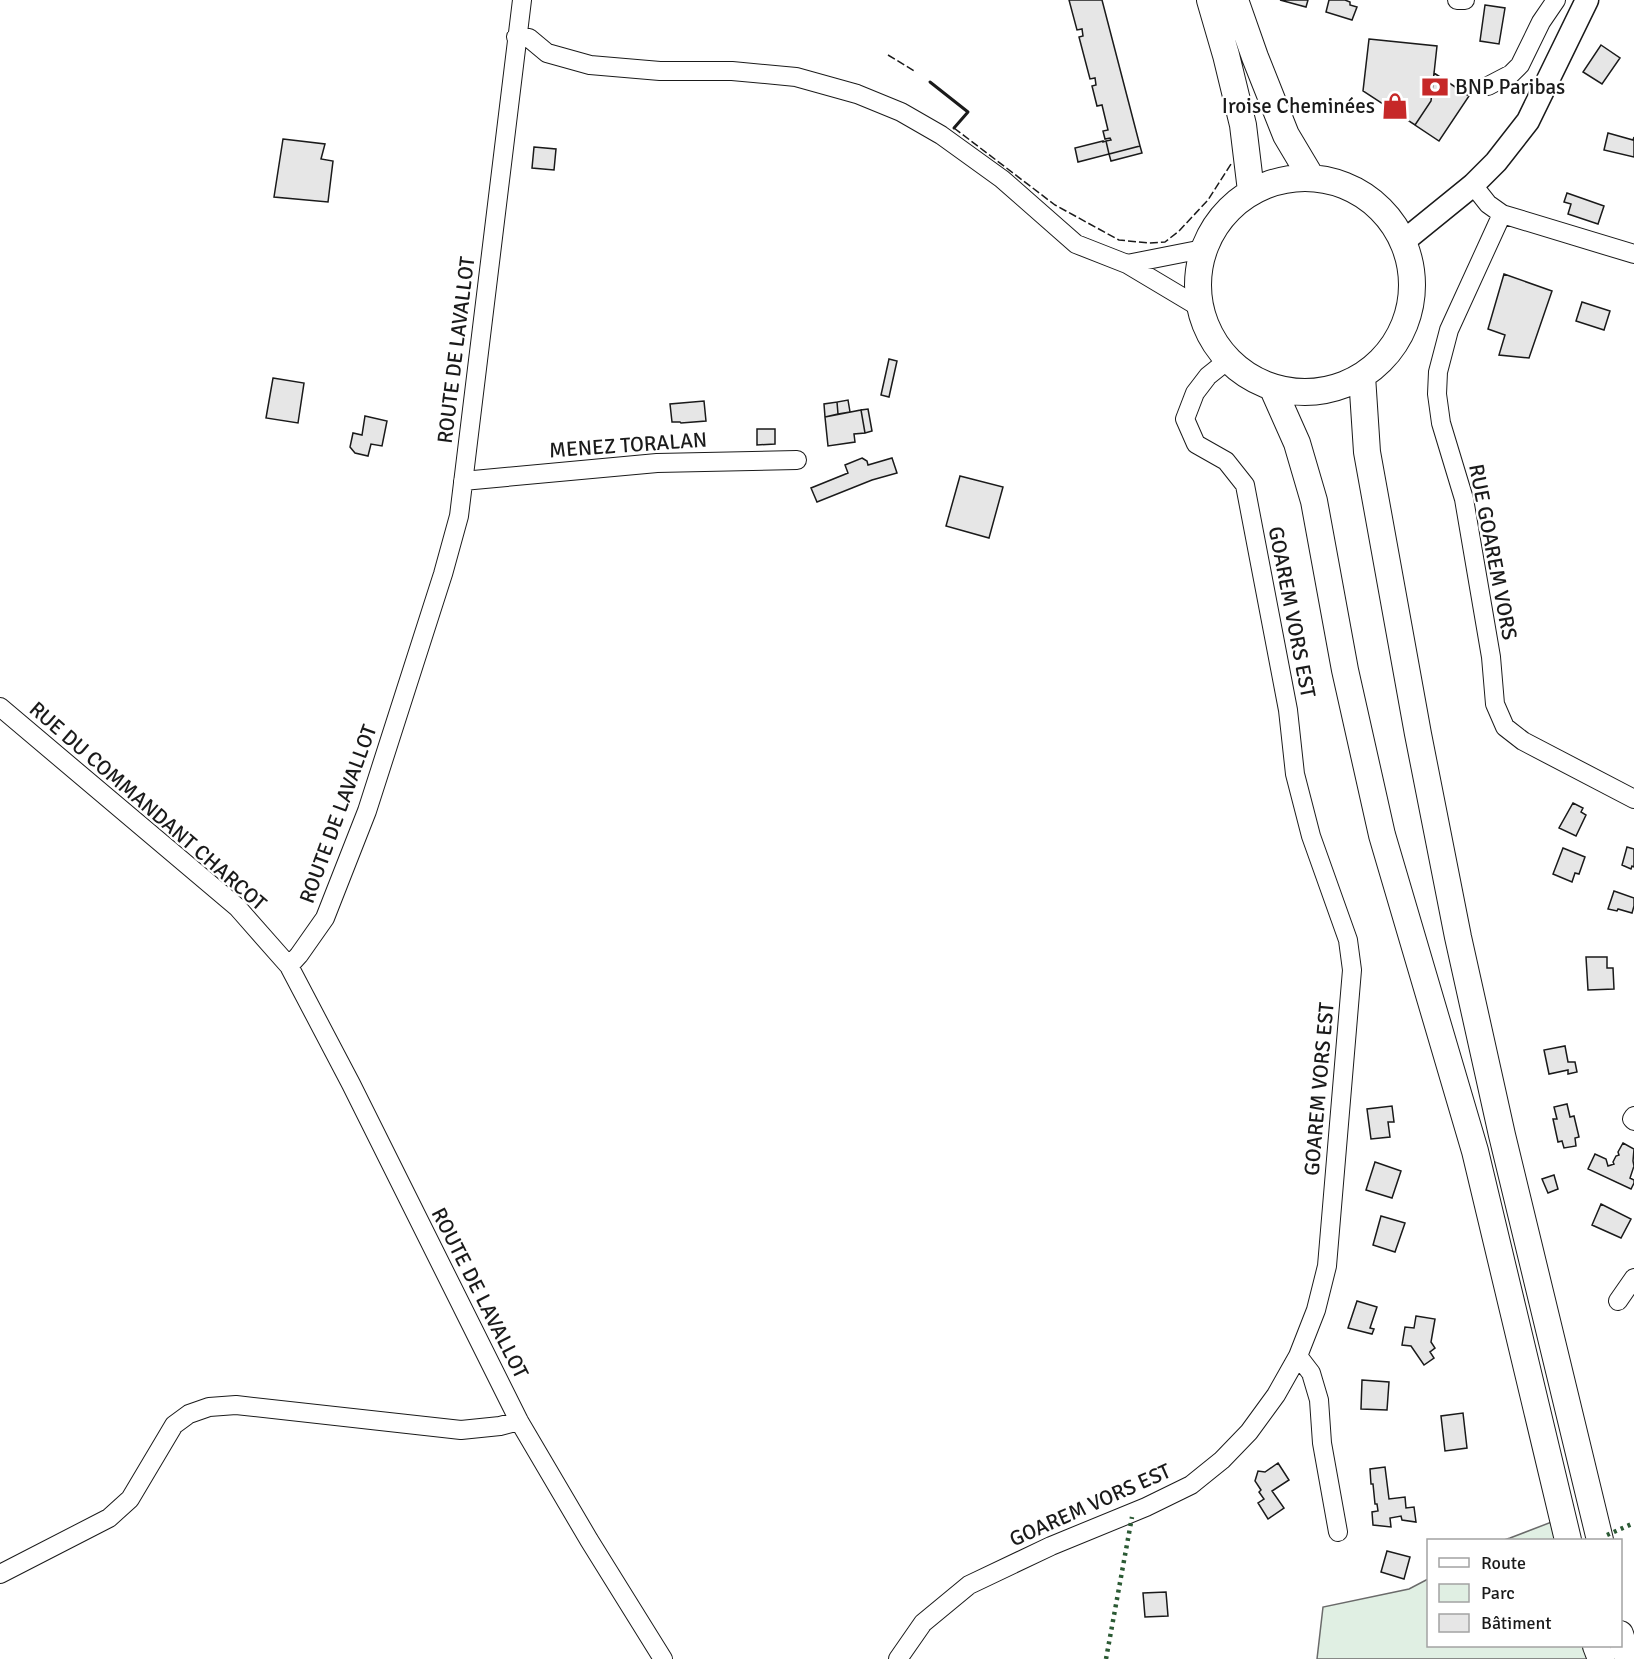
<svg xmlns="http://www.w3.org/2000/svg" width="1634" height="1659" viewBox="0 0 1634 1659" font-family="Signika,sans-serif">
  <rect width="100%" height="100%" fill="#fff"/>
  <path fill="#e0efe3" stroke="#6a6a6a" stroke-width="1.5" d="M1562,1518L1568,1540H1504L1510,1538Z
    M1428,1579V1646H1596L1595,1659H1317L1323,1607L1409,1589Z"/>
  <path fill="#e6e6e6" stroke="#1a1a1a" stroke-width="1.5" d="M1069,0H1102L1140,146L1109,154L1106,141L1111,140L1110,138L1105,139L1103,131L1108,130L1102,105L1097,106L1092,86L1096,85L1095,78L1090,79L1079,37L1083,36L1082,29L1077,30Z
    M1280,0H1308L1306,7Z
    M1329,0H1345L1350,2V5L1357,7L1352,20L1326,12Z
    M1485,5L1505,8L1499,44L1480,41Z
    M1369,39L1437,46L1431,101L1415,125L1363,91Z
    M1601,45L1620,58L1602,84L1583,72Z
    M1434,73L1469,96L1439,141L1415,125L1431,101Z
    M1608,133L1633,140L1634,137V157L1604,150Z
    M283,139L325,144L321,159L333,161L328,202L274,197Z
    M1103,141V142L1106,141L1109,154L1078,162L1075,148Z
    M1140,146L1142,153L1111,161L1109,154Z
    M534,147L556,149L554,170L532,168Z
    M1567,193L1604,206L1598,224L1568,214L1571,204L1564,202Z
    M1504,274L1552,291L1529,358L1499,355L1505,335L1488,329Z
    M1582,302L1610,311L1604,330L1576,321Z
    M889,359L897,361L889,397L881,395Z
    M273,378L304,383L298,423L266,418Z
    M848,400L850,412L838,414L837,402Z
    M704,401L706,421L681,423L680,422H672L670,404Z
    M837,402L838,414L825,417L824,404Z
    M868,409L872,431L865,433L861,410Z
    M861,410L865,433L854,434L855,442L828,446L825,417Z
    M365,416L387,421L382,446L371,444L368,456L355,453L350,447L353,433L362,435Z
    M757,429H775V444L757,445Z
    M862,458L867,461L868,465L892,458L897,473L872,480L817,502L811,488L848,473L845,465Z
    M960,476L1003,487L989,538L946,526Z
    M1573,803L1583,808L1581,812L1586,815L1576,836L1559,828Z
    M1627,847L1634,849V867L1632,866L1631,869L1622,865Z
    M1563,848L1585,857L1579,874L1575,873L1572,882L1553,874Z
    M1614,891L1634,898V906L1632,913L1618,909L1617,911L1608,909Z
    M1586,957H1607V968H1613L1614,989L1588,990Z
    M1565,1046L1568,1062H1575L1577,1072L1568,1074V1070L1549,1074L1544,1050Z
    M1567,1104L1570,1117L1574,1116L1579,1137L1575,1138L1576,1146L1564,1148L1562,1141L1558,1142L1553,1119H1557L1554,1107Z
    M1392,1106L1394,1122H1388L1390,1137L1371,1139L1367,1109Z
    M1623,1143L1634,1149L1633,1161L1634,1166L1630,1178L1634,1180V1183L1631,1189L1588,1169L1595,1154L1606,1159L1608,1166L1614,1164L1613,1162L1616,1156L1619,1155L1618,1152Z
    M1375,1162L1401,1171L1392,1198L1366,1190Z
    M1554,1175L1558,1189L1548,1193L1542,1179Z
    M1601,1204L1631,1219L1621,1238L1592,1225Z
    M1381,1216L1405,1223L1395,1252L1373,1245Z
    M1357,1301L1377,1307L1370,1328L1374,1329L1372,1334L1348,1328Z
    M1416,1316L1435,1319L1431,1342L1435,1348L1430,1352L1434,1358L1424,1365L1411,1346L1402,1345L1405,1327L1414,1328Z
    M1362,1380L1389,1382L1387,1410L1361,1409Z
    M1463,1413L1467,1448L1445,1451L1441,1416Z
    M1278,1463L1289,1480L1272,1491L1284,1508L1268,1519L1258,1503L1264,1499L1259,1492L1261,1490L1255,1481L1258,1471L1265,1472Z
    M1385,1467L1389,1499L1405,1497L1406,1508L1414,1507L1416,1522L1402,1520L1401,1516L1390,1518L1391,1527L1373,1525L1372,1512L1378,1511L1377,1504H1375L1373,1484H1371L1370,1469Z
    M1387,1551L1410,1557L1404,1579L1381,1572Z
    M1166,1592L1168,1616L1145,1617L1143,1593Z"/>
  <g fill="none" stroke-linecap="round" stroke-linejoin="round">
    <defs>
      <path id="minor" d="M1457,0H1465
        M516,37L529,38L547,53L590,65L660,71H732L796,77L857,94L901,112L941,135L1002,179L1076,244L1127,264L1199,307
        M1488,86L1511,74L1520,65L1541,22L1556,0
        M1473,185L1488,204L1502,214L1634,254
        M1502,214L1449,330L1438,372L1437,394L1441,423L1464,499L1491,657L1495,704L1505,727L1523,741L1634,799
        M1127,264L1203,249
        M463,481L657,463L797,460
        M0,707L237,907L289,966L351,1084L519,1421L589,1540L663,1659
        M289,966L299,955L325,918L367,811L443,574L459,516L522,0
        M1634,1116L1632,1119L1634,1121
        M1618,1301L1634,1278
        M1298,1356L1311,1373L1319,1400L1322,1443L1338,1532
        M0,1574L109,1518L130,1499L174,1425L189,1414L209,1407L236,1405L461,1430L500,1426L519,1421
        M898,1659L923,1623L969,1585L1051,1546L1146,1507L1191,1485L1222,1460L1249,1432L1276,1395L1298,1356L1316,1310L1327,1266L1352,970L1348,940L1311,836L1295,774L1288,710L1245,485L1226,461L1196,444L1185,419L1195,393L1208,376L1228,360"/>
      <path id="major" d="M1404,241L1473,185L1496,162L1528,121L1587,0"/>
      <path id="highway" d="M1210,0L1226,55L1243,125L1251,191
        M1235,0L1255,57L1286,135L1311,177
        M1198 285a107 107 0 1 1 214 0a107 107 0 1 1-214 0Z
        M1362,376L1367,452L1418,734L1458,937L1502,1135L1600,1540
        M1273,389L1297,443L1314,501L1345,670L1382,835L1475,1151L1568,1540
        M1620,1634L1628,1659
        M1596,1646L1601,1659"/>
    </defs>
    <use href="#minor" stroke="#1a1a1a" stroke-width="20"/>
    <use href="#major" stroke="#1a1a1a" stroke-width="25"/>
    <use href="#highway" stroke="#1a1a1a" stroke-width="28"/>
    <use href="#minor" stroke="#fff" stroke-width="18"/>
    <use href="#major" stroke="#fff" stroke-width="22"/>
    <use href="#highway" stroke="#fff" stroke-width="26"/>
    <path stroke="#2b5a34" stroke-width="4.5" stroke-dasharray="3 4.5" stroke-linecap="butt" d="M1607,1535L1634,1523
      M1106,1659L1132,1517"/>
    <path stroke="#1a1a1a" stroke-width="1.5" stroke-dasharray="8 3" stroke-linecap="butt" d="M888,55L916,72
      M954,128L1055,205L1119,240L1149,243L1165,242L1179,231L1208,200L1231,164"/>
    <path stroke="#1a1a1a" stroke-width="3" d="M930,82L968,112L954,128"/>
  </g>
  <defs>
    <symbol id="bank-bare" viewBox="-9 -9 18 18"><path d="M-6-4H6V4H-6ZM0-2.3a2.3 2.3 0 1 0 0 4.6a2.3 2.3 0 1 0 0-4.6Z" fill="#c62828" stroke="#fff" stroke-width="2.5" paint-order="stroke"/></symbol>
    <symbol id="shop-bare" viewBox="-9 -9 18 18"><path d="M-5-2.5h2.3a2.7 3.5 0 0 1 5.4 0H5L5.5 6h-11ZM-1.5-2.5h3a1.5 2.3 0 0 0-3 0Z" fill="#c62828" stroke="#fff" stroke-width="2.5" paint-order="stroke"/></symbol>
  </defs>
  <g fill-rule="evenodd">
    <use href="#bank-bare" x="1416" y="68" width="38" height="38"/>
    <use href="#shop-bare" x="1376" y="87" width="38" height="38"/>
  </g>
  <g text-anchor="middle" stroke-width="4.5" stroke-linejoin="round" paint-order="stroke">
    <g font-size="21" fill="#1a1a1a" stroke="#fff" text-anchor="start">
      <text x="1455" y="94">BNP Paribas</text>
      <text x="1375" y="113" text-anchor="end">Iroise Cheminées</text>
    </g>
    <g font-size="21" fill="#1a1a1a" stroke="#fff">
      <text transform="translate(456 350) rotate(-83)" y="7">ROUTE DE LAVALLOT</text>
      <text transform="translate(628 445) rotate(-4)" y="7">MENEZ TORALAN</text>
      <text transform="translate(1493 552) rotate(79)" y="7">RUE GOAREM VORS</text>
      <text transform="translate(1292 612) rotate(79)" y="7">GOAREM VORS EST</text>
      <text transform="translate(148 806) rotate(41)" y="7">RUE DU COMMANDANT CHARCOT</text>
      <text transform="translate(338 814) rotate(-70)" y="7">ROUTE DE LAVALLOT</text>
      <text transform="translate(1319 1089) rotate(-85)" y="7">GOAREM VORS EST</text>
      <text transform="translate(480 1293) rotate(63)" y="7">ROUTE DE LAVALLOT</text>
      <text transform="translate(1090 1505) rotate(-24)" y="7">GOAREM VORS EST</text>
    </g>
  </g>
  <rect x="1427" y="1539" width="195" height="108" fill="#ffffff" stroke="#a3a3a3" stroke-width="1.5"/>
  <rect x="1439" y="1558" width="30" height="9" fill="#ffffff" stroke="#a3a3a3" stroke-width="1.5"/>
  <text x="1481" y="1569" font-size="18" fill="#1a1a1a">Route</text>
  <rect x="1439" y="1584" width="30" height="18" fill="#e0efe3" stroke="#a3a3a3" stroke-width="1.5"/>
  <text x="1481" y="1599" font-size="18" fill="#1a1a1a">Parc</text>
  <rect x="1439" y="1614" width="30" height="18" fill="#e6e6e6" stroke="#a3a3a3" stroke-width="1.5"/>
  <text x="1481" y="1629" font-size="18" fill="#1a1a1a">Bâtiment</text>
</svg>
